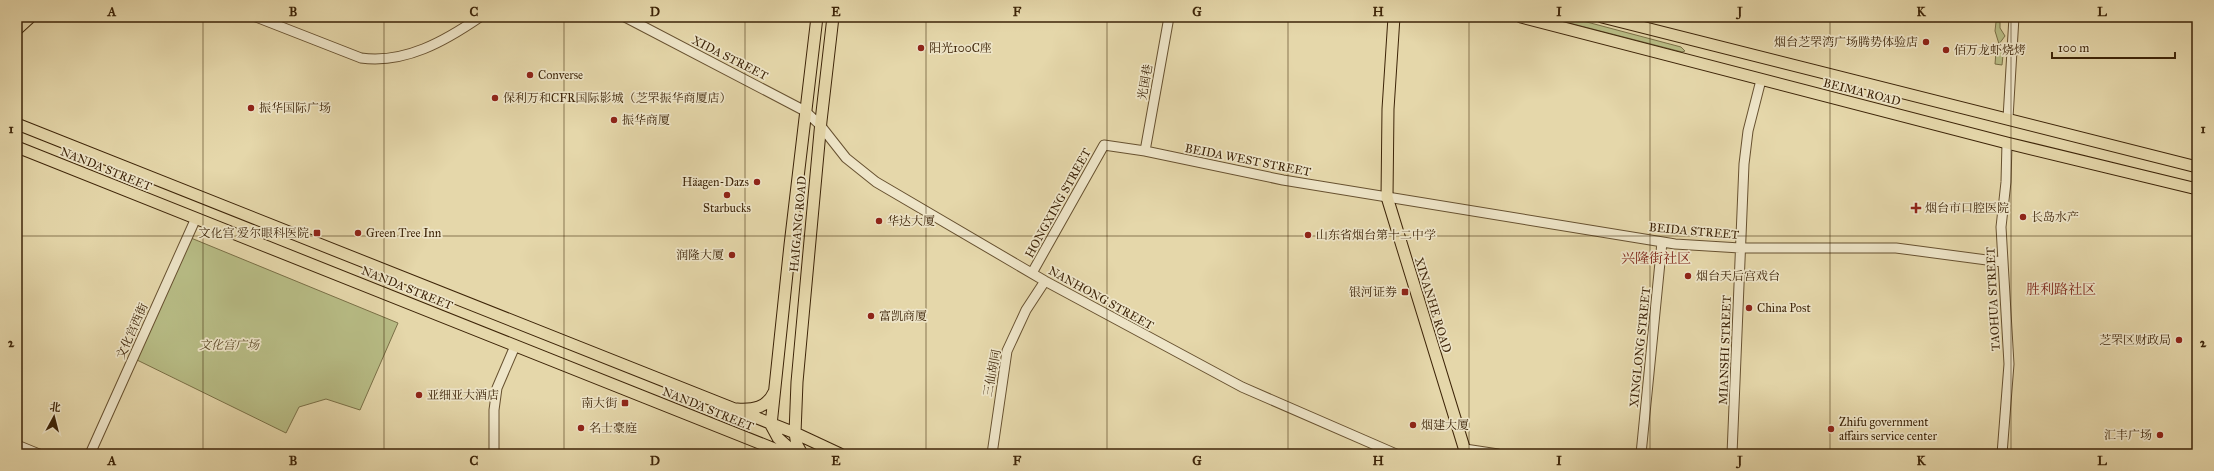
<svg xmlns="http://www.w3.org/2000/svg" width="2214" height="471" viewBox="0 0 2214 471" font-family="'IM FELL Great Primer','Noto Serif SC',serif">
  <rect width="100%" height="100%" fill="#e5d7aa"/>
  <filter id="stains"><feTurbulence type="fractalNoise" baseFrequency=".005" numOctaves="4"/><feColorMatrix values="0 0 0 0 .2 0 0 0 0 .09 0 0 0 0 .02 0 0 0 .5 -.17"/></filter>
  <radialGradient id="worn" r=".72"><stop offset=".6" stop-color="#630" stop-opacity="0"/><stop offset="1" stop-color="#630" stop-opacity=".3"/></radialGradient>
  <path fill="#b8bd86" stroke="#7a7047" d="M1546,17H1568L1681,47L1685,51L1682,52Z
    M1996,22H2000V28L2005,36L1999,44L1995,31Z
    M2004,45L2002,65L1995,64L1996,52H1999Z
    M191,238L398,323L360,410L326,399L299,407L286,433L135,359Z"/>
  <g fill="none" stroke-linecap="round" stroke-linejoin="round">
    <defs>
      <path id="minor" d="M256,17L361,58C405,64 445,41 480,17
        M625,17L805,111L820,125L846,158L876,182L1045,281L1242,387L1396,454
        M2008,118L2014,17
        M1145,151L1169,17
        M1032,273L1104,145L1145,151L1283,180L1675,244L1740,248H1896L2002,262
        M17,445L39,454
        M1462,453L1465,449L1498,454
        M90,454L196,218
        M494,454V410L497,388L515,346
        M992,454L1007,351L1026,310L1045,281
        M1641,454L1662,242
        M1732,454L1744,164L1748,131L1761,80
        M2002,454L2009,364L2001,227L2006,182L2007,143"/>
      <path id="major" d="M1394,17L1388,109L1387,197L1466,454
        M1521,17L2007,143L2197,189
        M1602,17L2197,167
        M17,124L795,433L840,454
        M17,147L787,454
        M737,409C753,410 767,408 774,392
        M796,454L778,438L771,425L790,245L817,17
        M802,454L797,445L795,433L797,382L821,121L833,17"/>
      <path id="highway" d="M17,28L29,17"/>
    </defs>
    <use href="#minor" stroke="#675130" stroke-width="11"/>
    <use href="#major" stroke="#3d2408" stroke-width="13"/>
    <use href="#highway" stroke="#3d2408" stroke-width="15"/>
    <use href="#minor" stroke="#eee5c8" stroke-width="9"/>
    <use href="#major" stroke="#e5d7aa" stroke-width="11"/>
    <use href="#highway" stroke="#e5d7aa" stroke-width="13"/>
  </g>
  <path fill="none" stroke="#3d2408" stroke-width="1" stroke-opacity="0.55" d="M203,17V454M384,17V454M564,17V454M745,17V454M926,17V454M1107,17V454M1288,17V454M1469,17V454M1650,17V454M1830,17V454M2011,17V454M17,236H2197"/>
  <g fill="#8f2418" stroke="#eee5c8" stroke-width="1.5">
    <circle cx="1926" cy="42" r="4"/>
    <circle cx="921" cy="48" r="4"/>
    <circle cx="1946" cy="50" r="4"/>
    <circle cx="530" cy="75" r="4"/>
    <circle cx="495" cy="98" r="4"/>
    <circle cx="251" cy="108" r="4"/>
    <circle cx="614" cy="120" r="4"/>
    <circle cx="757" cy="182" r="4"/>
    <circle cx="727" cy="195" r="4"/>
    <path d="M1914 202h4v4h4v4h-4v4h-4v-4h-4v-4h4z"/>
    <circle cx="2023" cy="217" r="4"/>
    <circle cx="879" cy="221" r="4"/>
    <rect x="313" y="229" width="8" height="8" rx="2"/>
    <circle cx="358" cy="233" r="4"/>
    <circle cx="1308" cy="235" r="4"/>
    <circle cx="732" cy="255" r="4"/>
    <circle cx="1688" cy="276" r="4"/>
    <rect x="1401" y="288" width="8" height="8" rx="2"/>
    <circle cx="1749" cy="308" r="4"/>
    <circle cx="871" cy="316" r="4"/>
    <circle cx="2179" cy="340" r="4"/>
    <circle cx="419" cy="395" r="4"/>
    <rect x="621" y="399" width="8" height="8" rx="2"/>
    <circle cx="1413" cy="425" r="4"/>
    <circle cx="581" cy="428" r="4"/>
    <circle cx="1831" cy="429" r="4"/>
    <circle cx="2160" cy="435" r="4"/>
  </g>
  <g text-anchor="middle" stroke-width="3.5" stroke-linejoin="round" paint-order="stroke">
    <g font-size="12" fill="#3d2408" stroke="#eee5c8" text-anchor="start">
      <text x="1918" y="46" text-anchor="end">烟台芝罘湾广场腾势体验店</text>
      <text x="929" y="52">阳光100C座</text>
      <text x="1954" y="54">佰万龙虾烧烤</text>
      <text x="538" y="79">Converse</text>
      <text x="503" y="102">保利万和CFR国际影城（芝罘振华商厦店）</text>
      <text x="259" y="112">振华国际广场</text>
      <text x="622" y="124">振华商厦</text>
      <text x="749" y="186" text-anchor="end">Häagen-Dazs</text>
      <text x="727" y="212" text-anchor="middle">Starbucks</text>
      <text x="1925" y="212">烟台市口腔医院</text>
      <text x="2031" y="221">长岛水产</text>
      <text x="887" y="225">华达大厦</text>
      <text x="309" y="237" text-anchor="end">文化宫 爱尔眼科医院</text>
      <text x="366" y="237">Green Tree Inn</text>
      <text x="1316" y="239">山东省烟台第十二中学</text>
      <text x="724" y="259" text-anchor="end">润隆大厦</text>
      <text x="1696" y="280">烟台天后宫戏台</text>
      <text x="1397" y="296" text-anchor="end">银河证券</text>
      <text x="1757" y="312">China Post</text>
      <text x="879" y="320">富凯商厦</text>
      <text x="2171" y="344" text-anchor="end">芝罘区财政局</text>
      <text x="427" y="399">亚细亚大酒店</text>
      <text x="617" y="407" text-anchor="end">南大街</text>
      <text x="1839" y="426">Zhifu government<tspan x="1839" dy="14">affairs service center</tspan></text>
      <text x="1421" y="429">烟建大厦</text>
      <text x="589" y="432">名士豪庭</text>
      <text x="2152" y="439" text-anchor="end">汇丰广场</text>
    </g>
    <g font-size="12" fill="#3d2408" stroke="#eee5c8">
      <text transform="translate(730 58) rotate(27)" y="4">XIDA STREET</text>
      <text transform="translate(1145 82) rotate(-80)" y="4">光国巷</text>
      <text transform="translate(1862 92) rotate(14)" y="4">BEIMA ROAD</text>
      <text transform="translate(1248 160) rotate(11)" y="4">BEIDA WEST STREET</text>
      <text transform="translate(106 169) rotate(22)" y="4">NANDA STREET</text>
      <text transform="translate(1058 203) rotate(-61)" y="4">HONGXING STREET</text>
      <text transform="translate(798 224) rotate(-85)" y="4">HAIGANG ROAD</text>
      <text transform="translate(1694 231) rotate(5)" y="4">BEIDA STREET</text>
      <text transform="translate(407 288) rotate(22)" y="4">NANDA STREET</text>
      <text transform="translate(1101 298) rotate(29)" y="4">NANHONG STREET</text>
      <text transform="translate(1993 299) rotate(-93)" y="4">TAOHUA STREET</text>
      <text transform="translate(1433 305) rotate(73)" y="4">XINANHE ROAD</text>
      <text transform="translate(132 331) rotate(-66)" y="4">文化宫西街</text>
      <text transform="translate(1640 347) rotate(-84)" y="4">XINGLONG STREET</text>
      <text transform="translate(1725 350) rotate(-88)" y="4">MIANSHI STREET</text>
      <text transform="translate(992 373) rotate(-79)" y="4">三仙胡同</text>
      <text transform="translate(708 409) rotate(22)" y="4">NANDA STREET</text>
    </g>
    <g font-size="12" font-style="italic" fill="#5c4a28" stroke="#eee5c8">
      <text x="229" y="349">文化宫广场</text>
    </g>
    <g font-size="14" fill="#7a1f14" stroke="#eee5c8">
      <text x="1656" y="263">兴隆街社区</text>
      <text x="2061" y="294">胜利路社区</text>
    </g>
  </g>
  <rect width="2214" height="471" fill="none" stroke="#e5d7aa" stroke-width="44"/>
  <g transform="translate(54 417) rotate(7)" stroke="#eee5c8" stroke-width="3" paint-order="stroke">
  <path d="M0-3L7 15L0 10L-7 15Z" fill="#3d2408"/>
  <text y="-6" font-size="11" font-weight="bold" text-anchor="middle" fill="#3d2408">北</text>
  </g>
  <path d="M2052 52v6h123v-6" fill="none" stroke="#3d2408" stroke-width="2"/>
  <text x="2058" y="52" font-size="12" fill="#3d2408" stroke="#eee5c8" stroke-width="3" paint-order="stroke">100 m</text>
  <rect x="22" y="22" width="2170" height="427" fill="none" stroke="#3d2408" stroke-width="1.5"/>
  <g font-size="13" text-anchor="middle" font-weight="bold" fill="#3d2408">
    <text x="112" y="16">A</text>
    <text x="293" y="16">B</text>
    <text x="474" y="16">C</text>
    <text x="655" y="16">D</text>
    <text x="836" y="16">E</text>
    <text x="1017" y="16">F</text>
    <text x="1197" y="16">G</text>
    <text x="1378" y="16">H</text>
    <text x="1559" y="16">I</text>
    <text x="1740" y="16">J</text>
    <text x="1921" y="16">K</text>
    <text x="2102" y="16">L</text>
    <text x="11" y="133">1</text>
    <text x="2203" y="133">1</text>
    <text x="11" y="347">2</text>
    <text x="2203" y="347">2</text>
    <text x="112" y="465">A</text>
    <text x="293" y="465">B</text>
    <text x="474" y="465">C</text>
    <text x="655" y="465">D</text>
    <text x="836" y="465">E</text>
    <text x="1017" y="465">F</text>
    <text x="1197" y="465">G</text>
    <text x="1378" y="465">H</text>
    <text x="1559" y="465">I</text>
    <text x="1740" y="465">J</text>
    <text x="1921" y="465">K</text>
    <text x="2102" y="465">L</text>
  </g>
  <rect width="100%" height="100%" filter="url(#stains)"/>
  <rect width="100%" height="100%" fill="url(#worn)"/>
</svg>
